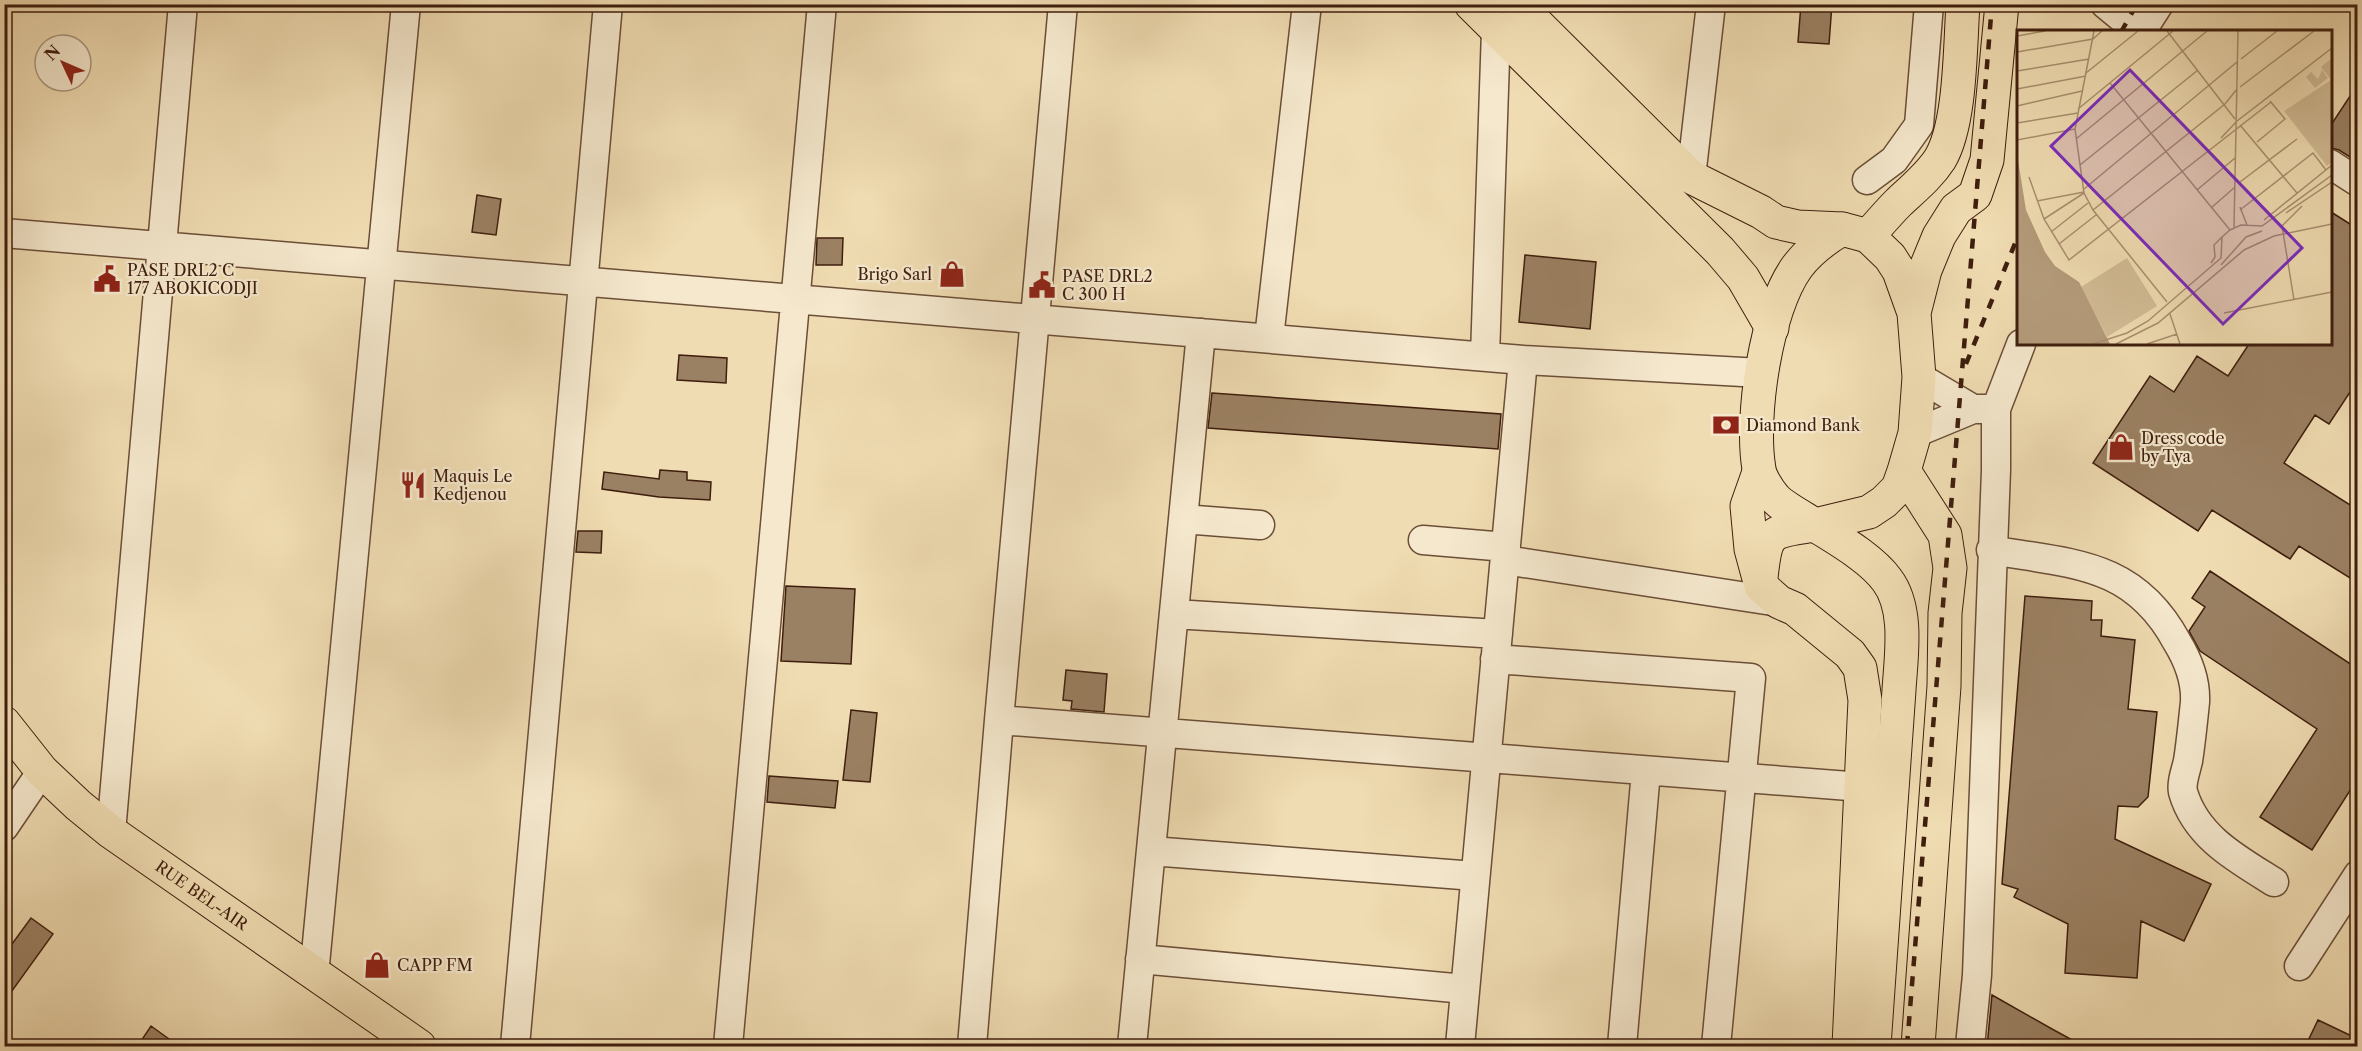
<svg xmlns="http://www.w3.org/2000/svg" width="2362" height="1051" viewBox="0 0 2362 1051" font-family="'Libre Caslon Text',serif">
  <rect width="100%" height="100%" fill="#f0dcb2"/>
  <filter id="stains"><feTurbulence type="fractalNoise" baseFrequency=".00333" numOctaves="4"/><feColorMatrix values="0 0 0 0 .2 0 0 0 0 .09 0 0 0 0 .02 0 0 0 .5 -.17"/></filter>
  <radialGradient id="worn" r=".72"><stop offset=".6" stop-color="#630" stop-opacity="0"/><stop offset="1" stop-color="#630" stop-opacity=".3"/></radialGradient>
  <path fill="#9b8163" stroke="#3f1e0e" stroke-width="1.5" d="M1801,4H1832L1829,44L1798,42Z
    M2358,84V162L2339,150L2331,148V125Z
    M477,195L501,199L496,235L472,232Z
    M2331,212L2358,229V380L2329,424L2315,415L2284,463L2358,510V583L2299,546L2290,559L2212,510L2198,531L2093,463L2150,376L2174,392L2197,356L2228,376L2249,344H2331Z
    M817,238H843L842,265H816Z
    M1525,255L1596,262L1590,329L1519,322Z
    M679,355L727,358L726,383L677,380Z
    M1212,393L1501,414L1498,449L1208,428Z
    M660,470L687,472V480L711,482L710,500L659,497L602,489L604,472L659,479Z
    M578,531H602L601,553L576,552Z
    M2210,571L2358,669V778L2312,850L2260,817L2317,729L2200,651L2189,631L2205,607L2192,598Z
    M786,586L855,589L851,664L781,661Z
    M2025,596L2092,601L2091,620H2102L2101,636L2135,640L2128,709L2157,712L2148,797L2138,807L2118,806L2115,839L2211,884L2184,941L2141,921L2137,978L2065,973L2068,924L2014,897L2018,889L2002,884Z
    M1066,670L1107,674L1104,712L1071,709L1072,701L1063,700Z
    M851,710L877,713L870,782L843,780Z
    M769,776L838,781L835,808L767,802Z
    M31,918L53,934L4,1002V955Z
    M1992,995L2052,1029L2085,1047H1987Z
    M2318,1020L2358,1039V1047H2305Z
    M151,1026L180,1047H137Z"/>
  <g fill="none" stroke-linecap="round" stroke-linejoin="round">
    <defs>
      <path id="minor" d="M2105,4L2139,32
        M2141,32L2159,4
        M2330,164L2358,182
        M1691,177L1711,4
        M1867,180L1894,160L1919,125L1929,4
        M4,233L1523,360L1761,373
        M1269,338L1307,4
        M1485,356L1496,30
        M1919,377L1973,409
        M1915,433L1973,409H1996
        M1183,519L1260,525
        M1423,540L1506,547
        M1991,550C2072,564 2134,562 2177,642C2188,660 2196,681 2195,702C2193,721 2191,742 2188,761C2186,770 2181,783 2183,792C2196,837 2237,859 2274,882
        M1505,560L1779,602
        M1174,614L1498,634
        M1495,659L1751,678L1716,1046
        M999,720L1862,787
        M4,827L42,771
        M111,832L183,4
        M1151,851L1475,876
        M1140,959L1465,989
        M2299,966L2358,875
        M314,975L406,4
        M515,1046L608,4
        M728,1046L822,4
        M972,1046L999,720L1063,4
        M1132,1046L1201,333
        M1460,1046L1523,360
        M1622,1046L1646,771
        M1970,1046L1977,975L1996,470V409L2021,344"/>
      <g id="major">
        <path d="M1471,4L1720,251L1743,278L1772,328"/>
        <path d="M1517,4L1691,177L1761,212L1776,222L1798,227L1842,229"/>
        <path d="M1759,472L1747,506L1751,549L1761,586L1779,602L1795,609L1850,654L1860,668L1865,700L1849,1046"/>
        <path d="M1761,578C1766,530 1769,532 1815,525"/>
        <path id="s1" d="M4,723L42,771L78,805L111,832L419,1046"/>
      </g>
      <path id="highway" d="M1868,236L1890,257L1899,271L1914,313
        M1904,471L1945,535L1950,568L1945,613L1944,686L1918,1046
        M1815,525L1869,512L1884,502L1898,488L1904,471L1915,433L1919,377L1914,313L1925,270L1939,236L1956,209L1975,195L1987,160L2002,4
        M1874,1046L1899,690C1901,656 1909,609 1887,580C1871,558 1837,539 1815,525C1804,518 1781,506 1774,497C1768,490 1760,477 1759,469C1750,417 1766,310 1797,267C1809,251 1825,239 1842,229L1868,236C1878,225 1888,213 1899,202C1914,188 1929,176 1940,159C1961,124 1960,46 1963,4"/>
    </defs>
    <use href="#minor" stroke="#6b4e37" stroke-width="31"/>
    <use href="#major" stroke="#3f1e0e" stroke-width="35"/>
    <use href="#highway" stroke="#3f1e0e" stroke-width="35"/>
    <use href="#minor" stroke="#f5e8cd" stroke-width="28"/>
    <use href="#major" stroke="#f0dcb2" stroke-width="33"/>
    <use href="#highway" stroke="#f0dcb2" stroke-width="33"/>
    <path stroke="#3f1e0e" stroke-width="4.5" stroke-dasharray="10 10" stroke-linecap="butt" d="M2121,32L2137,4
      M1966,364L2018,236
      M1907,1046L1992,4"/>
  </g>
  <defs>
    <symbol id="shop-bare" viewBox="-9 -9 18 18"><path d="M-5-2.5h2.3a2.7 3.5 0 0 1 5.4 0H5L5.5 6h-11ZM-1.5-2.5h3a1.5 2.3 0 0 0-3 0Z" fill="#8f2418" stroke="#f5e8cd" stroke-width="2.5" paint-order="stroke"/></symbol>
    <symbol id="civic-bare" viewBox="-9 -9 18 18"><path d="M-.6-6.5H3V-4.5H.6V-3L4-1V1h2V6H-6V1h2V-1L-.6-3ZM-1.2 2.5V6h2.4V2.5Z" fill="#8f2418" stroke="#f5e8cd" stroke-width="2.5" paint-order="stroke"/></symbol>
    <symbol id="bank-bare" viewBox="-9 -9 18 18"><path d="M-6-4H6V4H-6ZM0-2.3a2.3 2.3 0 1 0 0 4.6a2.3 2.3 0 1 0 0-4.6Z" fill="#8f2418" stroke="#f5e8cd" stroke-width="2.5" paint-order="stroke"/></symbol>
    <symbol id="restaurant-bare" viewBox="-9 -9 18 18"><path d="M-5-6h1v4h1v-4h1v4h1v-4h1v5L-1.5 .5V6h-2V.5L-5-1ZM5-6V6H3V1.5H1.5Q1.5-4 5-6Z" fill="#8f2418" stroke="#f5e8cd" stroke-width="2.5" paint-order="stroke"/></symbol>
  </defs>
  <g fill-rule="evenodd">
    <use href="#shop-bare" x="933" y="255" width="38" height="38"/>
    <use href="#civic-bare" x="88" y="260" width="38" height="38"/>
    <use href="#civic-bare" x="1023" y="266" width="38" height="38"/>
    <use href="#bank-bare" x="1707" y="406" width="38" height="38"/>
    <use href="#shop-bare" x="2102" y="428" width="38" height="38"/>
    <use href="#restaurant-bare" x="394" y="466" width="38" height="38"/>
    <use href="#shop-bare" x="358" y="946" width="38" height="38"/>
  </g>
  <g text-anchor="middle" stroke-width="4.5" stroke-linejoin="round" paint-order="stroke">
    <g font-size="16" fill="#3f1e0e" stroke="#f5e8cd" text-anchor="start">
      <text x="127" y="276">PASE DRL2 C<tspan x="127" dy="18">177 ABOKICODJI</tspan></text>
      <text x="932" y="280" text-anchor="end">Brigo Sarl</text>
      <text x="1062" y="282">PASE DRL2<tspan x="1062" dy="18">C 300 H</tspan></text>
      <text x="1746" y="431">Diamond Bank</text>
      <text x="2141" y="444">Dress code<tspan x="2141" dy="18">by Tya</tspan></text>
      <text x="433" y="482">Maquis Le<tspan x="433" dy="18">Kedjenou</tspan></text>
      <text x="397" y="971">CAPP FM</text>
    </g>
    <g font-size="16" fill="#3f1e0e" stroke="#f5e8cd">
      <text dy="6" stroke="none"><textPath href="#s1" startOffset="264">RUE BEL-AIR</textPath></text>
    </g>
  </g>
  <g transform="translate(2017 30)">
    <rect width="315" height="315" fill="#f0dcb2"/>
    <path d="M315,28V132L310,136L267,81L314,50L304,37ZM305,40L311,48L298,58L289,47L294,42L301,49ZM110,228L140,276L90,307L64,257Z" fill="#d2bc96"/>
    <path d="M0,124L9,180L28,222L38,236L62,252L93,314H0Z" fill="#b49b7a"/>
    <path fill="none" stroke="#a99070" stroke-width="1.5" d="M77,1L58,99L67,163L76,180L150,272M150,1L218,89M0,6L28,1M0,22L76,9L85,1M224,29L260,1M0,41L72,29M69,43L121,1M93,53L213,200M223,57L297,1M0,59L69,46M0,76L65,61M61,79L156,1M0,93L61,83M223,95L280,163M204,108L220,91L315,18M59,109L190,1M0,110L58,99M240,112L268,89L253,71M63,135L181,40M12,147L27,189L52,230L254,72M223,152L280,109M67,159L220,32M180,160L218,128M20,171L67,162M223,177L230,195M194,178L218,157M76,180L208,74L220,59M223,180L296,123L309,140M269,183L315,152M27,189L67,163M247,190L315,135M217,197L221,1M34,202L71,173M42,214L79,185M194,233L198,227L197,215L205,207M204,235L229,207L245,201M277,270L265,196L285,176M207,283L315,262M153,284L163,314M76,314L110,303L131,291L204,228L205,207L213,200L224,195L245,196L315,145M99,314L141,293L227,220L257,206L315,194M130,314L160,304"/>
    <path fill="#7b2cbf" fill-opacity="0.15" stroke="#7b2cbf" stroke-width="3" d="M113,40L285,218L206,294L34,116Z"/>
    <rect width="315" height="315" fill="none" stroke="#3f1e0e" stroke-width="3"/>
  </g>
  <rect width="2362" height="1051" fill="none" stroke="#f0dcb2" stroke-width="24"/>
  <rect x="6" y="6" width="2350" height="1039" fill="none" stroke="#3f1e0e" stroke-width="3"/>
  <rect x="12" y="12" width="2338" height="1027" fill="none" stroke="#3f1e0e" stroke-width="1.5"/>
  <g transform="translate(63 63) rotate(314)"><circle r="28" fill="#f5e8cd" stroke="#ac9781" stroke-width="1.5"/>
  <path d="M0-4.5L10 22L0 15L-10 22Z" fill="#8f2418"/>
  <text y="-9" font-size="16" font-weight="bold" text-anchor="middle" fill="#3f1e0e">N</text>
  </g>
  <rect width="100%" height="100%" filter="url(#stains)"/>
  <rect width="100%" height="100%" fill="url(#worn)"/>
</svg>
